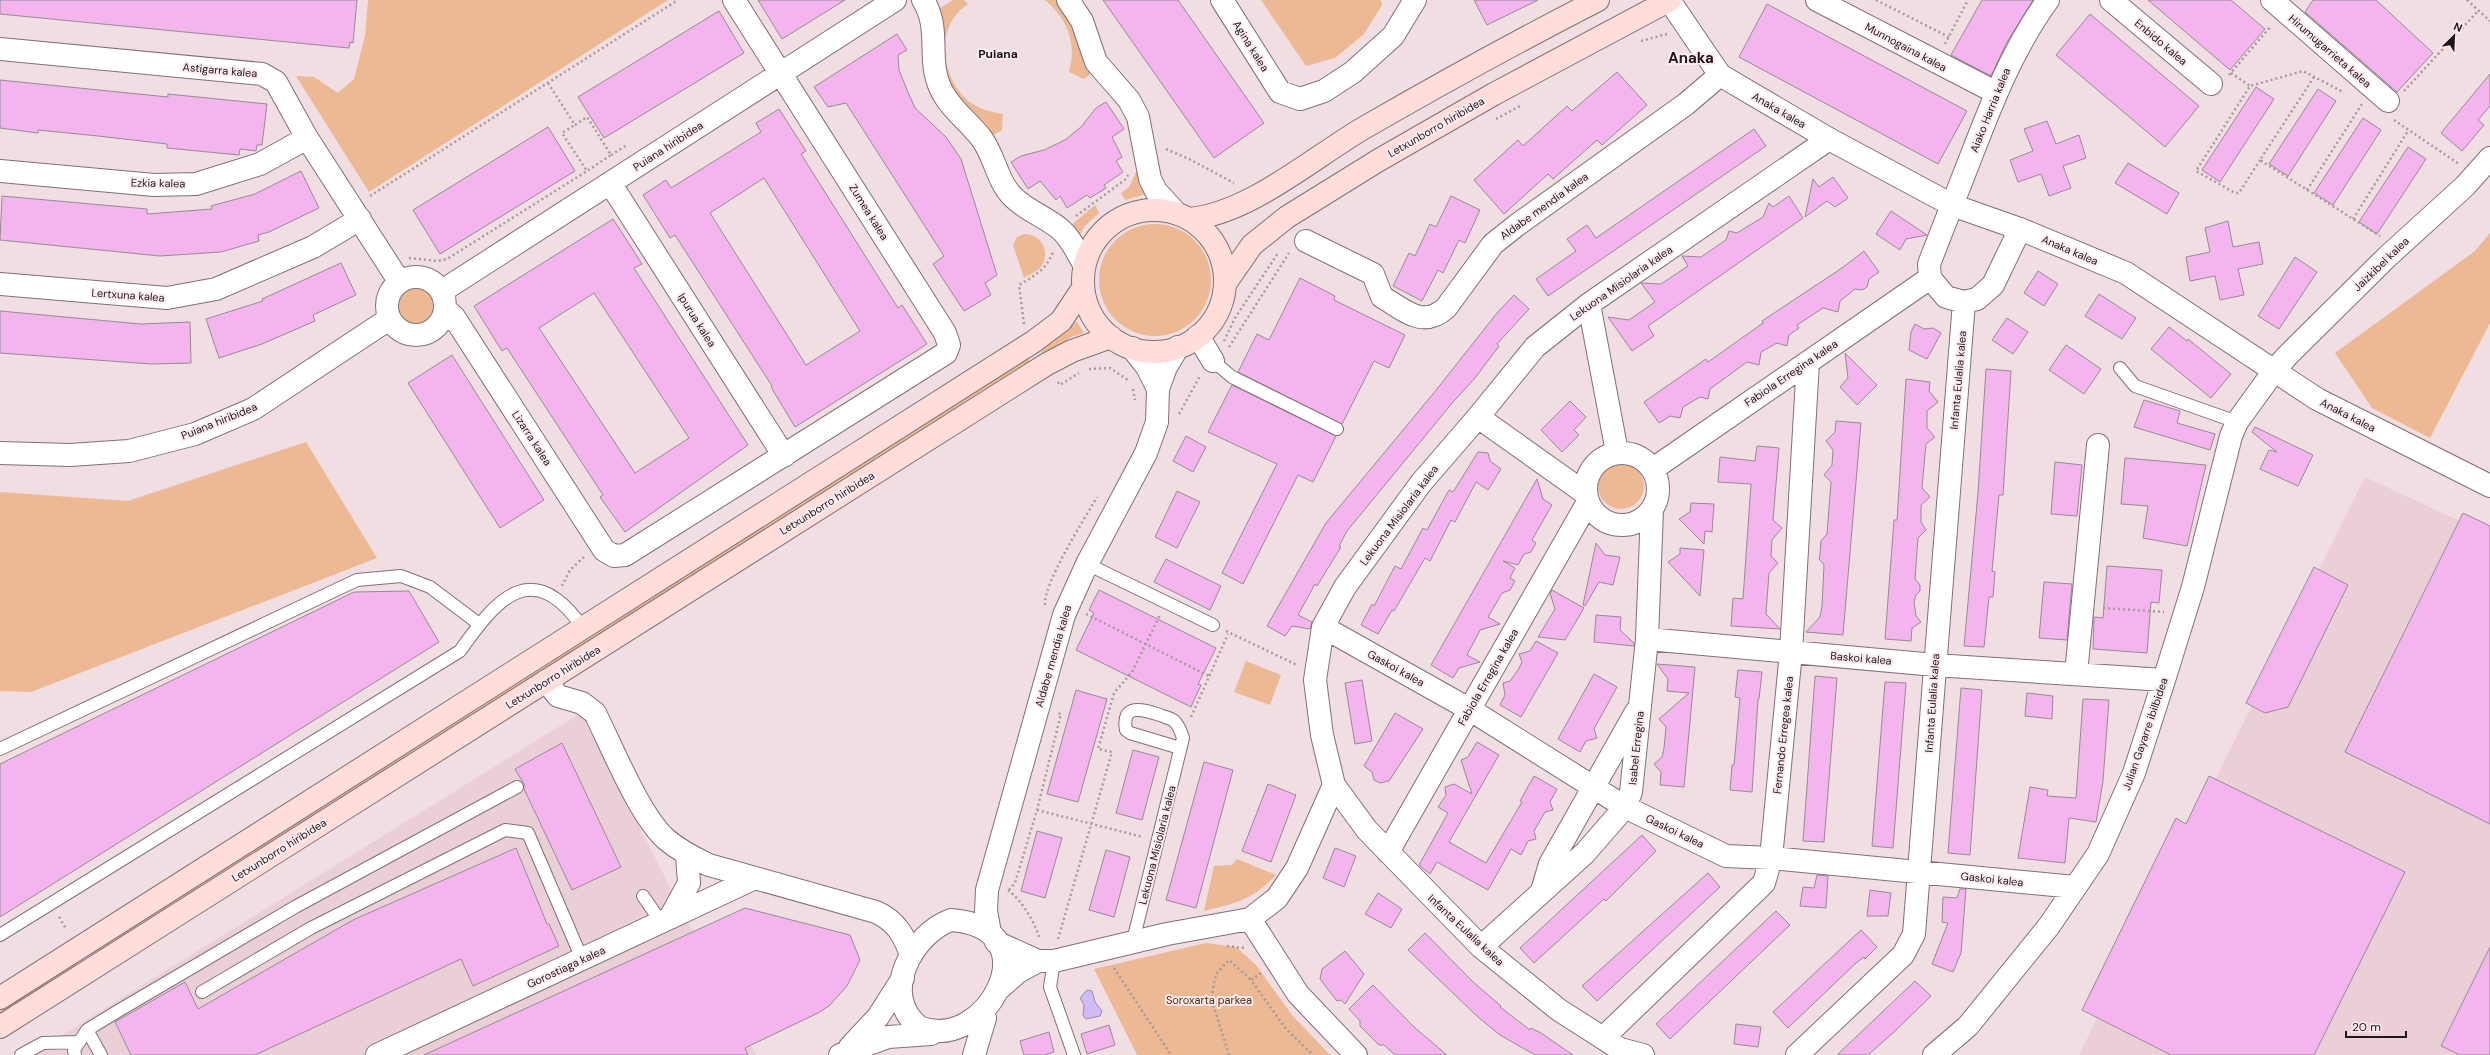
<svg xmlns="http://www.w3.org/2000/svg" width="2490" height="1055" viewBox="0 0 2490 1055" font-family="'DM Sans',sans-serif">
  <rect width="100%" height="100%" fill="#f0dee3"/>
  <path fill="#eacfd7" d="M2365,477L2490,535V1055H2079Z
    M581,713L756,1055H31L104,1009Z"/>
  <path fill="#edb894" d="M368,0H668L369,192L296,76L314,77L338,93L354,79L365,36Z
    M953,0H964L968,4C935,25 940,74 966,99C976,108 990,112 1003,114L1002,130L989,138L943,79L941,14L939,9Z
    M1045,0H1058L1064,7L1093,72L1084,79L1069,72C1077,44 1068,19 1045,0Z
    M1261,0H1381L1382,5L1364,34L1335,58L1306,66Z
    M1138,168L1147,192L1143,195L1125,200L1121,193L1129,187Z
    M1095,205L1099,213L1085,226L1078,237L1069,227Z
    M1099 280a56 56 0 1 1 112 0a56 56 0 1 1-112 0Z
    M2490,233V323L2430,438L2372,408L2335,353L2475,251Z
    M1024,234C1042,234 1052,253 1040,268C1036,272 1029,275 1024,278L1013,245L1017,237Z
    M398 306a18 18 0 1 1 36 0a18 18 0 1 1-36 0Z
    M1076,321L1084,333L1071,337L1044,356L1039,348L1067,331Z
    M1026,355L1032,365L96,959L90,950Z
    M306,442L377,558L31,692L0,691V492L128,501Z
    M1598 486a23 23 0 1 1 46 0a23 23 0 1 1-46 0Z
    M1246,661L1281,675L1270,705L1234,692Z
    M1237,859L1276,875C1252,900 1237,903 1204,911L1214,866L1232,865Z
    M1206,943L1236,947L1256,965L1292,1015L1330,1055H1137L1094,969Z
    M75,961L79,968L0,1018V1008Z"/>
  <path fill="#d0bbf6" stroke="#9a8ab3" d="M1087,990L1092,991L1095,1002L1102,1011L1100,1016L1086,1019L1083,1016L1084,1005L1080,998Z"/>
  <path fill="#f4b5ee" stroke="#968a95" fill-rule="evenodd" d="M0,0H357L353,43L350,42L349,48L0,14Z
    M758,0H845L782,39Z
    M1103,0H1178L1264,123L1214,158Z
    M1474,0H1538L1487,25Z
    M1982,0H2033L2007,42L1991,76L1951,55Z
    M2148,0H2231L2265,29L2230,70Z
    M2313,0H2376L2433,53L2397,92L2305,12Z
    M1767,4L1967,111L1938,164L1739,57Z
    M719,11L744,53L604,138L578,97Z
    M2090,14L2199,106L2165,147L2056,55Z
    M897,34L907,50L898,55L899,70L907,90L915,108L946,137L961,159L997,275L985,283L991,295L964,311L933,264L944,256L846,103L828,107L814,87Z
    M1617,72L1647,105L1602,145L1597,140L1553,179L1548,174L1504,214L1474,180L1518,140L1523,146L1567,106L1572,111Z
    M2490,74V106L2478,120L2484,125L2462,151L2441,133Z
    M0,80L168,97V94L267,104L262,145H257L256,151L240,149L239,155L167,148V144L98,136L38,130V133L0,128Z
    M2256,87L2274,99L2220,182L2202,170Z
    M2318,89L2336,101L2288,176L2269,164Z
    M1106,102L1124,129L1112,137L1122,157L1116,161L1123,172L1104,185L1106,188L1090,198L1087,195L1067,208L1060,196L1056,200L1040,181L1028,189L1011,162L1021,156L1044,150L1065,140L1081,127L1096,108Z
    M779,109L806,151L801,154L898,308L902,305L927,344L795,427L771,387L772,386L675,235L670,238L643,195L666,180L671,188L761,132L756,123ZM764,178L860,331L806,365L710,213Z
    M2363,118L2381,130L2333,205L2314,193Z
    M2047,121L2056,144L2079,135L2086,158L2063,166L2071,188L2049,196L2041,174L2018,182L2010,160L2033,151L2024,129Z
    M548,127L575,171L440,254L413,210Z
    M1754,129L1766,146L1548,296L1536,279L1576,251L1567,239L1587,225L1596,238Z
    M2408,147L2426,159L2377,234L2359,222Z
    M2128,163L2179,193L2167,214L2115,183Z
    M301,171L319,208L269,232L258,235L259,241L221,252L160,256L0,240L2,196L147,209V214L212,209L211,206L255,194Z
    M1833,177L1848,198L1835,207L1827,201L1805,217L1813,179L1819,187Z
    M1451,196L1480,210L1465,243L1459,240L1443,273L1438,270L1422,301L1393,286L1409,253L1415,256L1430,224L1436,227Z
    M1789,196L1803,218L1648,326L1654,336L1632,351L1608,317L1629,320L1655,302L1641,283L1661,284L1688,266L1682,256L1701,257L1726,240L1729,231L1737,233L1763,217L1769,203L1773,207Z
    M1891,211L1927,235L1906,239L1900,250L1876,234Z
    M613,219L642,264L634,268L748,445L625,532L600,497L603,495L507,348L502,351L474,306ZM594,293L689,438L635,473L539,328Z
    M2228,221L2233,247L2259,242L2263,264L2238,269L2244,295L2220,300L2215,276L2190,281L2186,257L2210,252L2205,228Z
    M1864,251L1879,272L1869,279L1867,287L1862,290L1855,289L1840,301L1838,312L1823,308L1797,325L1799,328L1789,335L1787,346L1777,343L1761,352L1759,365L1747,362L1710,389L1708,399L1700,397L1683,407L1680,418L1670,416L1659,423L1644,402L1706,359L1708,362L1763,323L1762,321L1842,268Z
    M2295,257L2317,272L2279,329L2258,316Z
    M341,263L356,295L313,315L315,321L262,344L219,358L206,319L263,301L262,299Z
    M2038,271L2058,284L2044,306L2024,293Z
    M1300,278L1335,296L1334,300L1405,335L1389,368L1374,361L1342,424L1238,372L1257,334L1269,340Z
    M2099,294L2136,318L2122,339L2085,316Z
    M1514,295L1529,309L1497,344L1499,346L1475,378L1453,402L1347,531L1339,546L1341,547L1317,586L1315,584L1298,615L1312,622L1310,629L1292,626L1285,636L1267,626L1326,523L1437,389L1497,313Z
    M0,311L141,324L190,322L191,363L151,364L0,353Z
    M2007,318L2028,332L2013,354L1992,340Z
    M1915,324L1924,329L1933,328L1941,333L1927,359L1909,350L1911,332Z
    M2169,327L2187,341L2188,339L2231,374L2211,398L2151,349Z
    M2066,345L2101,369L2084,394L2049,370Z
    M1845,353L1877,385L1857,405L1840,387L1848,378Z
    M452,355L544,500L500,528L408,383Z
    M1986,369L2011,371L2003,495H1999L1992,571L1995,572L1993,597H1989L1984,647L1964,646L1978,493Z
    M1906,379L1930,382L1929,391L1938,402L1927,411V428L1935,437L1926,444L1922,488L1930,497L1921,505V522L1926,530L1918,538L1915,579L1920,585V591L1916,595L1914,602L1916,616L1921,622L1912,628L1911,641L1885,639L1894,520H1897Z
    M1232,385L1336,436L1313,482L1298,475L1243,584L1222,573L1277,464L1208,432Z
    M2144,400L2180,411L2177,423L2215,434L2210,450L2134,427Z
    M1570,401L1586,417L1574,430L1579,435L1562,452L1541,430Z
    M1836,421L1861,423L1843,635L1806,632L1820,617L1822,606L1824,565L1819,559L1820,554L1821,541L1827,534L1831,482L1824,475L1832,465L1833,450L1826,441L1835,432Z
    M2255,427L2313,455L2298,486L2260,469L2269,450L2277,452L2252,432Z
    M1186,436L1206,447L1193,472L1173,461Z
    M1757,446L1779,448L1773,520L1782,528L1772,540L1771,556L1778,563L1769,573L1766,614L1780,629L1731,626L1733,598L1743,599L1751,484L1718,482L1720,457L1755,461Z
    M1478,452L1488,453L1490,461L1501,469L1488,490L1476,482L1455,522L1451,520L1430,561L1425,558L1394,611L1392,610L1378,634L1361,625L1372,604L1374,606L1395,566L1401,569L1423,528L1427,530L1449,490L1453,492Z
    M2125,458L2206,465L2187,546L2143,538L2148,506L2121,504Z
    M2055,462L2082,465L2077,516L2051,514Z
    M1537,479L1543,499L1552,505L1532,540L1536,543L1531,552L1524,554L1518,565L1503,561L1515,568L1510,578L1515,581L1510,590L1502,593L1488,617L1500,624L1480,630L1467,655L1480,662L1459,668L1453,678L1431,665Z
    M1177,491L1200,502L1177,548L1155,537Z
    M1691,503L1714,504L1712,532L1705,531L1704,544L1679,519L1690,512Z
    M2463,513L2490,526V824L2345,752Z
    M1596,543L1605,555L1620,557L1613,585L1599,582L1585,606L1583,605Z
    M1680,548L1704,550L1700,596L1668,562L1680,554Z
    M1166,559L1221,586L1210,610L1154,582Z
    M2107,566L2162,570L2159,603L2151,602L2147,653L2093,649L2094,617L2103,618Z
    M2314,567L2348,585L2288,707L2265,713L2246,703Z
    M2044,582L2072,584L2067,640L2039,638Z
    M1099,590L1216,648L1198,684L1201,685L1191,707L1076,650L1094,613L1089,610Z
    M1552,590L1584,608L1565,640L1538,637L1555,609L1550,593Z
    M409,591L439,642L0,917V764L354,592Z
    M1596,615L1621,617L1620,630L1634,643V646L1594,642Z
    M1536,641L1558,653L1521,717L1500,705L1505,695L1503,683L1510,681L1518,670L1522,662L1519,654L1530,651Z
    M1657,664L1695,667L1684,787L1660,785L1661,772L1654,764L1662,757L1664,748L1666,727L1659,719L1689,693L1667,691L1668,679Z
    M1738,670L1762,672L1759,699H1758L1752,792L1730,790L1732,765H1734L1740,698L1735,697Z
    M1594,674L1617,687L1594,729L1597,738L1586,741L1580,752L1558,739Z
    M1815,676L1837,678L1824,842L1803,841Z
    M1362,680L1372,741L1355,744L1345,683Z
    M1885,682L1906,683L1893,848L1872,846Z
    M1961,688L1982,690L1970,855L1948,853Z
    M1076,690L1107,699L1078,802L1047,794Z
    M2027,693L2053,696L2052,719L2025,716Z
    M2083,699L2109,700L2103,781L2096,822L2069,818L2065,863L2018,858L2030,787L2048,790L2047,796L2076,798Z
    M1395,713L1423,729L1389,781L1380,783L1374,780L1372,772L1364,766Z
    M1477,742L1499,755L1449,842L1486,863L1522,802L1520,801L1534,776L1557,789L1550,802L1553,810L1545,812L1534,831L1536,839L1528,841L1521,855L1511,849L1488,890L1437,862L1430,874L1419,865L1448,813L1438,807L1446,795L1445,787L1454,784L1472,794L1461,760L1468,757Z
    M562,743L621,867L572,890L524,789V784L515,769Z
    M1133,750L1159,757L1142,820L1116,813Z
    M1204,762L1233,770L1196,908L1166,900Z
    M2209,776L2405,872L2314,1055H2171L2082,1010L2176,818L2186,824Z
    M1268,784L1296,795L1271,862L1242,851Z
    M1037,831L1062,838L1045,898L1021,891Z
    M1642,835L1656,851L1606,901L1604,899L1534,963L1520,948Z
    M516,848L547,924H549L559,946L473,986L461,959L255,1055H131L115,1022L185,982L198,1009L353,920Z
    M1335,848L1356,856L1344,887L1323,878Z
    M1106,850L1130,857L1114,917L1089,910Z
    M1708,873L1720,887L1597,1001L1582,986Z
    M1817,875L1828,876L1826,908L1800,906L1803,887L1814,888Z
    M1960,889H1966L1961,953L1953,972L1932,964L1948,923L1942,922L1943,897L1957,898Z
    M1870,890L1891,893L1888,916H1867Z
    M1378,893L1402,909L1391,928L1365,914Z
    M745,908L850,935L860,960L847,986L829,1006L818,1013L745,1048L748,1055H424Z
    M1776,911L1790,925L1670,1039L1656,1024Z
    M1861,930L1877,947L1865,959L1864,957L1856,963L1788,1028L1773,1012Z
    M1425,933L1473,982L1501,1006L1500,1007L1530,1030L1531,1028L1541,1033L1573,1055H1535L1500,1035L1479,1018L1408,950Z
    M2490,947V1055H2460L2441,1046Z
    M1345,951L1364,974L1345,1004L1341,1000L1337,1001L1320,979L1322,969Z
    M1915,981L1931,996L1894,1032L1868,1055H1837Z
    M1373,985L1414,1027L1447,1055H1395L1384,1045H1379L1360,1026V1021L1349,1009Z
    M1736,1024L1761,1027L1758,1047L1734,1044Z
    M1109,1025L1115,1045L1087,1054L1081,1034Z
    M1049,1032L1054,1052L1044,1055H1024L1020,1041Z"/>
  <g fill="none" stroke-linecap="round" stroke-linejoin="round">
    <defs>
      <path id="service" d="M1213,361L1232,377L1337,429
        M2120,368L2135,386L2237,422
        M1087,564L1213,625
        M0,749L357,580L401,576L430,587L479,624
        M643,896L661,922
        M0,935L460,651C497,598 533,556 583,628
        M1133,941L1183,738C1181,732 1179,725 1174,721C1171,718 1164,717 1160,715C1143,709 1121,703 1126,730L1130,733L1180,748
        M1054,961L1050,987L1074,1055
        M202,992L311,928L505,830L528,833L582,959
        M87,1030L101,1055
        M21,1055L43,1043L79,1042
        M75,1055L74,1050L87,1030L118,1011L295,907L517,787"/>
      <path id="minor" d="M1222,0L1280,92L1300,99L1324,91L1353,72L1393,36L1415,0
        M1817,0L1995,92
        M2111,0L2211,84
        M2272,0L2388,101
        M0,49L262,74L276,82L307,138L399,281
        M0,171L154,185L196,184L260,164L307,138
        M610,183L784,456
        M1952,205L1929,264L1930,278L1946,297L1964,302L1977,299L1993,285L2020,229
        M1306,241L1373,274L1382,297C1405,310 1422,329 1446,308L1493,244L1517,225L1686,104L1720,75
        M387 306a29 29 0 1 1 58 0a29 29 0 1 1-58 0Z
        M0,284L167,298L216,289L313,247L360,219
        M442,291L895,0
        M1589,304L1617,452
        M445,309L454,317L604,550L614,556L625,555L946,353L949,345L945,333L734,0
        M1198,336L1213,361
        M1478,417L1585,493
        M1586 489a36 36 0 1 1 72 0a36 36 0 1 1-72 0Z
        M0,453L70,455L129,451L195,434L253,409L389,319
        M1653,469L1930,278
        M1323,627L1469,709L1625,807L1726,856L1771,858L2075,887
        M1647,639L1935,665L2164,680
        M2076,674L2098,445
        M546,681L558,696L582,703L595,713C612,747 640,817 667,840C680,851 694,858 709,865L876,912C896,921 904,935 911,955
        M1334,785L1367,830L1481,947L1559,1010L1620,1049L1643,1055
        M1388,852L1588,502
        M1542,891L1550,864L1636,712
        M670,918L689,883L687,855
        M1250,919L1298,994L1356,1055
        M996,942L1038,961H1054L1167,934L1250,919L1277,898L1297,868L1334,785L1322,735L1315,680L1323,627L1345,587L1421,483L1478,417L1535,347L1589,304L1829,139
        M1481,947L1585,853L1625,807L1631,792L1647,639L1652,510
        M1001,987L1018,972L1038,961
        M1603,1038L1764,883L1771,858L1791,652L1808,362
        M377,1055L755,878
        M1797,1055L1903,955L1914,934L1964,302
        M1934,1055L1968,1026L2049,926L2098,854L2134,773L2164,680L2193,587L2231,436L2237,422L2274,371"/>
      <path id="tertiary" d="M923,0C943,32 924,62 944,95C954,112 970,123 982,139C995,157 997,181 1013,197C1027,211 1046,217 1060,229C1071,238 1077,253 1084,264
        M1068,0L1082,21L1096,62L1129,100L1138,117L1150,179L1156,191L1176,213
        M1669,0L1720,75L1829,139L1952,205L2020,229L2126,273L2317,399L2490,486
        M1952,205C1981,134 2003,62 2048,0
        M2274,371L2288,355L2387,257L2465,186L2490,158
        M1158,389L1166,367L1178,347
        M951,920C1055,928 985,1055 919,1027C879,995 912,934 951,920Z
        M990,933L986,911L987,890L1064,615L1087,564L1146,453L1157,422L1158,389L1147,367L1132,348
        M850,1047L878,1017L903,978
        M840,1055L888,1037L931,1034
        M974,1055L985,1018"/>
      <path id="secondary" d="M1083 281a71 71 0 1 1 142 0a71 71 0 1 1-142 0Z
        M1189,219C1248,214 1310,160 1362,129C1440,84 1518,41 1598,0
        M1225,284L1252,245L1287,217L1379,160L1494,94L1670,0
        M0,998L1033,342L1061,321L1083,288
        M0,1027L1047,364L1072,351L1111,337"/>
    </defs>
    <use href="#service" stroke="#807075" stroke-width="14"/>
    <use href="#minor" stroke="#807075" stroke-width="24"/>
    <use href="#tertiary" stroke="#807075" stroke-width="24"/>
    <use href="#secondary" stroke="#807075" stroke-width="24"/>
    <path stroke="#a6999c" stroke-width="2.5" stroke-dasharray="2 3" stroke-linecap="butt" d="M1876,0L1949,37
      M2467,0L2490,21
      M1641,41L1667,34
      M1945,44L1968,0
      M2231,73L2250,86
      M2229,75L2271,26
      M2314,77L2260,160L2380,236
      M548,83L575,125L587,117L611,155L587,171L562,133L575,125
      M2404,91L2478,11
      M1496,119L1522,105
      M2394,120L2459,164
      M1166,149L1189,159L1234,183
      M611,155L627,145
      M2260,160L2239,193H2235L2196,171L2250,86L2303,71L2343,92
      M2307,190L2362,104
      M370,196L678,0
      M1076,216L1126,179L1128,175
      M2353,219L2408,131
      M409,258L437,261L447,259L587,171
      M1024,324L1019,285C1034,276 1047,269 1053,252
      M1224,341L1235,318L1278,253
      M1229,347L1289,253
      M1089,369L1110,368L1128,380
      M1058,382L1060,385L1079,373
      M1133,389L1135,400
      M1179,414L1200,376
      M562,586L570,570L584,557
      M1045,605C1043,584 1085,518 1097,497
      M2103,608L2164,612
      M1086,614L1209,676
      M1226,631L1297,665
      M1191,717L1228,634
      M1037,810L1143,837
      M1008,890C1023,902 1034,921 1040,939
      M1009,890L1015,883L1037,810L1061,714L1058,713
      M59,917L66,929
      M1058,939L1112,752L1098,749L1114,693L1132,672L1160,615
      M1227,946L1244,948
      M1114,968L1171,1055
      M1261,973L1251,980L1286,1029L1313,1055
      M1229,1055L1211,998L1216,974L1229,960L1251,980"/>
    <use href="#service" stroke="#fff" stroke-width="12"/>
    <use href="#minor" stroke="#fff" stroke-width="22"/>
    <use href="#tertiary" stroke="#fff" stroke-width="22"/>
    <use href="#secondary" stroke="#ffddda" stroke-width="22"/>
  </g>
  <g text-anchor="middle" stroke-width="4" stroke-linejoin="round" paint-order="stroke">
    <g font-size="11" fill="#1d1718" stroke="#fdebf0">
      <text transform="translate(2161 42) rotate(40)" y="4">Enbido kalea</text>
      <text transform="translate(1251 46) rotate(58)" y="4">Agina kalea</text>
      <text transform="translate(1906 47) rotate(28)" y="4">Munnogaina kalea</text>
      <text transform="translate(2330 51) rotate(41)" y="4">Hirumugarrieta kalea</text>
      <text transform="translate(220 70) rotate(5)" y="4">Astigarra kalea</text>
      <text transform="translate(1779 110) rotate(30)" y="4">Anaka kalea</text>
      <text transform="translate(1990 110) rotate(-68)" y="4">Aiako Harria kalea</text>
      <text transform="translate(1436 127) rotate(-30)" y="4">Letxunborro hiribidea</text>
      <text transform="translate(668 146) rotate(-33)" y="4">Puiana hiribidea</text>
      <text transform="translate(158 183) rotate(1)" y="4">Ezkia kalea</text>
      <text transform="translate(1544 206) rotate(-36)" y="4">Aldabe mendia kalea</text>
      <text transform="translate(869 212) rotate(58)" y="4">Zumea kalea</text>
      <text transform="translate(2070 250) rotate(23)" y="4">Anaka kalea</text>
      <text transform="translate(2381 264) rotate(-44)" y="4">Jaizkibel kalea</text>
      <text transform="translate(1621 283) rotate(-35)" y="4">Lekuona Misiolaria kalea</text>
      <text transform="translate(128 295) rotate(4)" y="4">Lertxuna kalea</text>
      <text transform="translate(697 320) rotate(58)" y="4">Ipurua kalea</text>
      <text transform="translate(1791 373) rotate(-34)" y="4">Fabiola Erregina kalea</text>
      <text transform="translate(1958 380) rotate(-85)" y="4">Infanta Eulalia kalea</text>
      <text transform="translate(2348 415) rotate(27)" y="4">Anaka kalea</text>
      <text transform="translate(219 421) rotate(-22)" y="4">Puiana hiribidea</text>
      <text transform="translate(532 438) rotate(57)" y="4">Lizarra kalea</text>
      <text transform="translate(827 503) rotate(-32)" y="4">Letxunborro hiribidea</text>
      <text transform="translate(1399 515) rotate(-53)" y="4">Lekuona Misiolaria kalea</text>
      <text transform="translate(1053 656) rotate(-74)" y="4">Aldabe mendia kalea</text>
      <text transform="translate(1861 658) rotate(5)" y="4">Baskoi kalea</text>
      <text transform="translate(1396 668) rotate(29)" y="4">Gaskoi kalea</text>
      <text transform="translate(553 677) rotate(-32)" y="4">Letxunborro hiribidea</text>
      <text transform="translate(1488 677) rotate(-60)" y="4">Fabiola Erregina kalea</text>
      <text transform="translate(1932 703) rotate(-86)" y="4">Infanta Eulalia kalea</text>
      <text transform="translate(2145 734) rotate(-71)" y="4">Julian Gayarre ibilbidea</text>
      <text transform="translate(1783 735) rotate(-84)" y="4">Fernando Erregea kalea</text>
      <text transform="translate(1636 748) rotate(-84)" y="4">Isabel Erregina</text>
      <text transform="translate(1675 831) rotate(26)" y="4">Gaskoi kalea</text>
      <text transform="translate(1157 845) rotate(-76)" y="4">Lekuona Misiolaria kalea</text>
      <text transform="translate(279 850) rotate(-32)" y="4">Letxunborro hiribidea</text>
      <text transform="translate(1992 879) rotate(6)" y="4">Gaskoi kalea</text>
      <text transform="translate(1466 930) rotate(43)" y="4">Infanta Eulalia kalea</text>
      <text transform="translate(566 967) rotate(-25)" y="4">Gorostiaga kalea</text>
    </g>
    <g font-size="11" fill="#552902" stroke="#fdebf0">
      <text x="1209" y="1004">Soroxarta parkea</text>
    </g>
    <g font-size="12" font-weight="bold" fill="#1d1718" stroke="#fdebf0">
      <text x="998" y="58">Puiana</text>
    </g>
    <g font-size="15" font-weight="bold" fill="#1d1718" stroke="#fdebf0">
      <text x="1691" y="63">Anaka</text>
    </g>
  </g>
  <g transform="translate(2454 36) rotate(24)" stroke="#fdebf0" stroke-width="3" paint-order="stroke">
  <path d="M0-3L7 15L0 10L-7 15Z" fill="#1d1718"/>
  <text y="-6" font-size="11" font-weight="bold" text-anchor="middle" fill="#1d1718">N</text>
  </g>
  <path d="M2346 1031v6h60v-6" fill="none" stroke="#1d1718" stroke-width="2"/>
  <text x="2352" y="1031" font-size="12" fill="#1d1718" stroke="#fdebf0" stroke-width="3" paint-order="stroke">20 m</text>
</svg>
